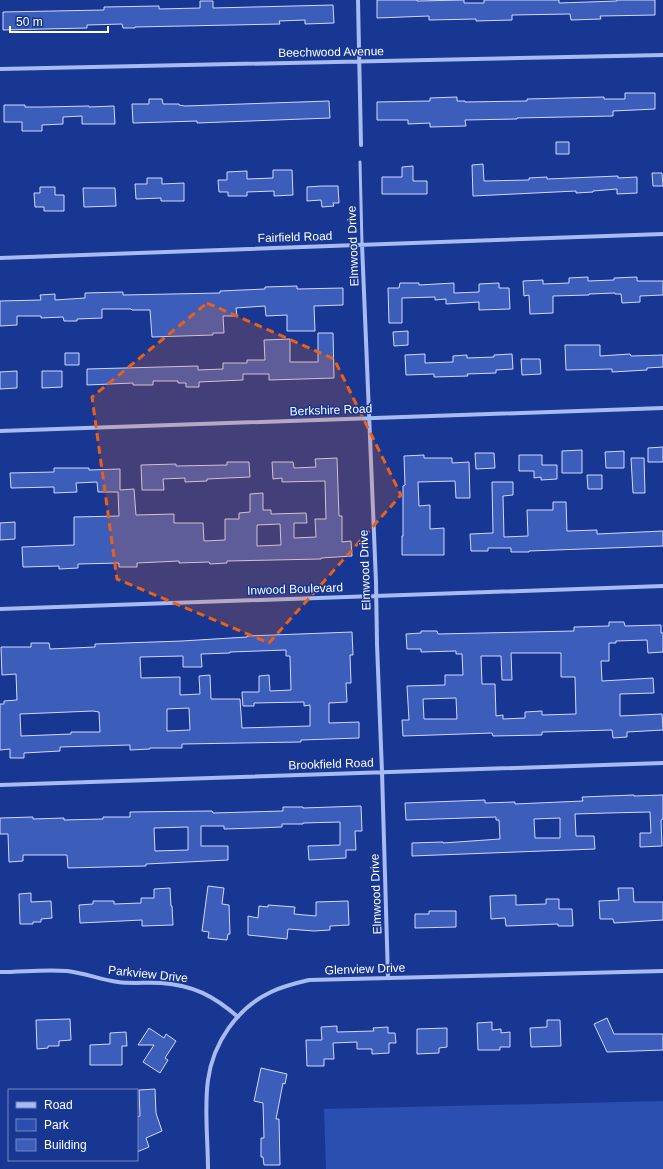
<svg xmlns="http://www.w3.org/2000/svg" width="663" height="1169" viewBox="0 0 663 1169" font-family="Helvetica,sans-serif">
  <rect width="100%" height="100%" fill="#183792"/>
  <path fill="#2a4fb1" d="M663,1101V1169H326L324,1109Z"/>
  <path fill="#3c5db9" stroke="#cedafb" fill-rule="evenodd" d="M377,0H417V1L464,0V3H484V0H559V3L617,1V0H655V15L600,16L601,19L571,20L570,14L512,15V20L476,21V19L429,20V16L377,18Z
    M200,1H213V8L333,5L334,23L305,24V20L279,21L280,24L135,27V28H123L122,24L87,25V28L3,30V12L104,10V7L159,6V9L200,8Z
    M625,93H655V109L613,111V116L517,118V119L465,120L466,126L430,127V123L408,124V120H377V102L430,101V98L457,97V101H465V102L527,101V99L604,97V99H625Z
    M149,99H162L163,104H179V105L185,106L329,101L330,118L197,123V121L133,123L132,104H149Z
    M4,105H25V107H42L89,106V107L114,106L115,124H82V116L63,117V124L42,125V131H22V122H4Z
    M556,142H569V154H556Z
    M483,164L484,181L529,180V178L547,177V179L618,176V178L637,177V193L617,194V189L593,191V192L576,193V191L473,196L472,165Z
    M413,166V181H427V194H382V177H402V167Z
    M273,170H292L293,195L274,196V191L247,192V196H228V192H219L218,180H227V172L247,171V179L273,178Z
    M652,173H662L663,186H653Z
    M147,178H162V184L184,183V201H161V198L136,199L135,184H147Z
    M322,186H338L339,203H333L334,206L322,207L321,200L307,201V187Z
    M40,187H55V195H64V211H44V207H35L34,193H40Z
    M83,188H115L116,206L84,207Z
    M588,277V281L614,280V278L637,277V281H663V295L640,296V302L622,303L621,294H615V293L589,294V295L553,296V313L530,314L529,295L524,296L523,281L543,280V284L569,283V278Z
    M400,283H419V285L454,283V293L479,292V284L499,283V288H509L510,309L479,310V302L446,304V299L435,300V297L402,298V323H389L388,288H399Z
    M297,286V289L343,288V305L314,306L315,331H287V315L266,316L265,306L236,308L237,316H223L224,333H213V335L152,337L150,310H132L131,309H102V318L77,319V321H64L63,317L41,318V316H17V325L0,326V301L41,300L40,295L55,294V300L85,298V293L123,292V295L220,293V291L265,289V287Z
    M408,331V345L394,346L393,332Z
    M318,333H333L334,378L269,380V374H243V380L199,382V387H186V383H178V381H153V385H133V383L87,385V369L198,366V370L223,369V363H247V360H265L264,340L290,339V362H318Z
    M565,345H600V356L630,354L631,356L663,355V367L647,368V370L612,372V369L566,370Z
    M65,353H79V365H65Z
    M425,354V363L453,362V356L467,355V358L494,357V355L512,354L513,369L496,370V373L467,374L468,376L434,377V374L406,375L405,355Z
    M521,359H540L541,374L522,375Z
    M17,371V388L0,389V372Z
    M42,371H62V387L42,388Z
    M663,447V462H648V448Z
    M582,450V473H562V451Z
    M624,451V468H606L605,452Z
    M475,453H494L495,468L476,469Z
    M424,455V458H452V463L469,462L470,498H456L455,481L418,482L419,506L430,505V529L444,528V555H402V536H403V486L405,485L404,456Z
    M519,455H542V465H557V479L541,480V477L534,478V471H519Z
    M337,458L339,516H342V542L351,541L352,556L321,558V559L227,561V563L210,564L209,562L179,563V561L137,563V567H119V563L78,564V568L59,569V566L23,567L22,547L74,545V517L119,516L118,492H98L97,482L76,483L77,492L54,493V487L11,488L10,473L54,472V468H89V470L120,469V490L134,489L136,515L174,514V523H203L204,541L225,540V519H239V513L250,512V494L263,493V510H271V514L306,513L307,523H294V538L316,537L315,519H326L325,481L282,482V478L273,479L272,462H293L294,468L316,467L315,459ZM280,524L281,545L257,546V525Z
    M631,458H644L645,493H633Z
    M227,462H249L250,477L207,479V481L185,482V478L163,479L164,490H142L141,465L176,464V466L227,465Z
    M587,475H602V489H588Z
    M492,482H513V495L503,496L504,537L528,536L527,510H553V502H566L567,531L597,530V534L663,531V546L529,551V552H511V548H488V551H471L470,534L493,533Z
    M15,522V539L0,540V523Z
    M609,622H624L625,626L661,625V633H663V652L648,653L647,640L616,641V643H609V661H601L602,681L653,678L654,693L620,694V716L662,714L663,730L627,732V737L613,738L612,730L542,732V735L493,736L492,733L403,736L402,720H409L407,686L445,685V675H463L462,654H456V651L421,652V649H407L406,634L421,633V631H437L438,634L574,631V627L609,626ZM511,653H561V677H575L576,714L542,715V711L525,712V718L503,719V715L496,716L495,684H482L481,656H501L502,680H512ZM456,698L457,719H424L423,699Z
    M352,632L353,655H350L351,683H346L347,702L329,703V723L359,722V738L301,740V742L182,744V748H150V749L130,750V745L60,747V751L24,753V758H10V749L0,750V704H4V701L17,700L16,674L2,675L1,647H31V643H49L50,649L95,647V644L182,641L247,637V636ZM286,650V656H290L291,690L270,691L269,675L259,676V692H242L243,706H254V703L304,702V706L310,705V726L242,728L240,699H211L210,675L199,676L200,694L180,695V677L141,678L140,657L183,656V667H202L201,654L230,653V652ZM189,708L190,730L167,731V709ZM93,711L99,712L100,732H71V734L21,736L20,714Z
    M634,795V796L663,795V819L661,820L662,846L640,847V833H651L650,812L607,813L575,814L576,836H594L595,849L412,856V843L443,842V843L500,839L499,820H496V817L406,820L405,803L485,800V803L515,802V804L583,801L582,797ZM560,818V838H535L534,819Z
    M361,806L362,831H355L356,850H346V858L309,860L308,846L340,845V822L303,823V824H282V827L257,828L224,829V826H201V846H228V860L146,864V866L68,868L67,855H23V861L9,862L8,834H0V818L33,817V819L64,818V820L103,819V817H130V812L212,811L213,813L283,811V807H303V808ZM188,827V850L155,851L154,828Z
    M208,886L224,888L222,904L229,905L230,934H228L227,940L208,938L209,932L202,931Z
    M170,888L171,906H172L173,925L142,926V920L80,923L79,905L93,904V901H114V904L141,903V898H154V889Z
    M618,888H633L634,902H663V920L614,923L613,919H600L599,901L619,900Z
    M31,893V902L51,901L52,918L41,919V922H33V924H20L19,894Z
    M516,895V905L546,904V899H559V909H572L573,926H558V924L506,926L505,918L491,919L490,896Z
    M348,901L349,925L330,926V930L314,931L288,929L287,939L248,935V916L258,918L259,906L268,907V905L295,907L294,914L316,916V902Z
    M429,911H456V927L415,928V914H429Z
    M607,1018L614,1034H663V1050L607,1052L594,1024Z
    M70,1019L71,1040L59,1041V1046H48V1048L37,1049L36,1020Z
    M547,1020H560L561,1046L531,1047L530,1028L547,1027Z
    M492,1022V1030L501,1029V1033L510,1032V1047H500V1050H478L477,1023Z
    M337,1026V1032L374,1031L373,1028L388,1027V1033H395L396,1043H389V1053L372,1054V1049H357V1042L333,1043L334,1059H324V1066H307L306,1040H322L321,1027Z
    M149,1028L164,1038L166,1034L176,1041L165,1058L168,1060L160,1073L143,1062L154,1045H138Z
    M447,1028V1047L439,1048V1053L417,1054V1029Z
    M126,1032L127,1046H122V1065H90V1045L110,1044V1033Z
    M261,1068L287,1074L285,1084L283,1083L276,1119H279L280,1165H264L263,1157H261V1138H264L263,1103L254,1101Z
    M155,1089L156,1113L162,1131L146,1138L149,1147L137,1152V1117L140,1116L139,1090Z"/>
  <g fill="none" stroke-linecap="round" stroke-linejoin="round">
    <path stroke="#a7bbf0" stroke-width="3" d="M360,162L362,244"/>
    <path stroke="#a7bbf0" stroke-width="4" d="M358,0L361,145
      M0,69L663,55
      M362,244L376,582L377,644L382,772L388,978
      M0,258L663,234
      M0,431L663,408
      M0,609L663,586
      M0,785L663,763
      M0,972C22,972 45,969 67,971C85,973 101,980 118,982C133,984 147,982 161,983C193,985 214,996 238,1017
      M208,1169C208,1141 204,1107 208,1080C213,1043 237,1008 271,992C283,986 296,983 309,980L663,971"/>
  </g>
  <path fill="#e96118" fill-opacity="0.2" stroke="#e96118" stroke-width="3" stroke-dasharray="8 5" stroke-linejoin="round" d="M207,303L334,359L401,495L269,643L117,579L92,397Z"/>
  <g text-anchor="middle" stroke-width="3" stroke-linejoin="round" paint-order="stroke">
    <g font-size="12" fill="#fff" stroke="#183792">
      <text transform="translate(331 52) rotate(-1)" y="4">Beechwood Avenue</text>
      <text transform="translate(295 237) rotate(-2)" y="4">Fairfield Road</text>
      <text transform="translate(353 246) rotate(-92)" y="4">Elmwood Drive</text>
      <text transform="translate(331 410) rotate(-2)" y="4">Berkshire Road</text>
      <text transform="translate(365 570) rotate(-92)" y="4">Elmwood Drive</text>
      <text transform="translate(295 589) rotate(-2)" y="4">Inwood Boulevard</text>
      <text transform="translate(331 764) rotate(-2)" y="4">Brookfield Road</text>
      <text transform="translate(376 894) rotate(-92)" y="4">Elmwood Drive</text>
      <text transform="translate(365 969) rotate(-2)" y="4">Glenview Drive</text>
      <text transform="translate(148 974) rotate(6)" y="4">Parkview Drive</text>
    </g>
  </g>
  <rect x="8" y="1089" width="130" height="72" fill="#183792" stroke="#7487be"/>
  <rect x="16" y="1102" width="20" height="6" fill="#a7bbf0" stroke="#7487be"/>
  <text x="44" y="1109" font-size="12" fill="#ffffff">Road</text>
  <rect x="16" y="1119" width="20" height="12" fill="#2a4fb1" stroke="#7487be"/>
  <text x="44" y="1129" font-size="12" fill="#ffffff">Park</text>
  <rect x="16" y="1139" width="20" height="12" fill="#3c5db9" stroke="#7487be"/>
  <text x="44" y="1149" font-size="12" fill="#ffffff">Building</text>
  <path d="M10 26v6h98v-6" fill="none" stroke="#ffffff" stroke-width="2"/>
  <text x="16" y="26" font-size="12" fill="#ffffff" stroke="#183792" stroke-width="3" paint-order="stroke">50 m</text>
</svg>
